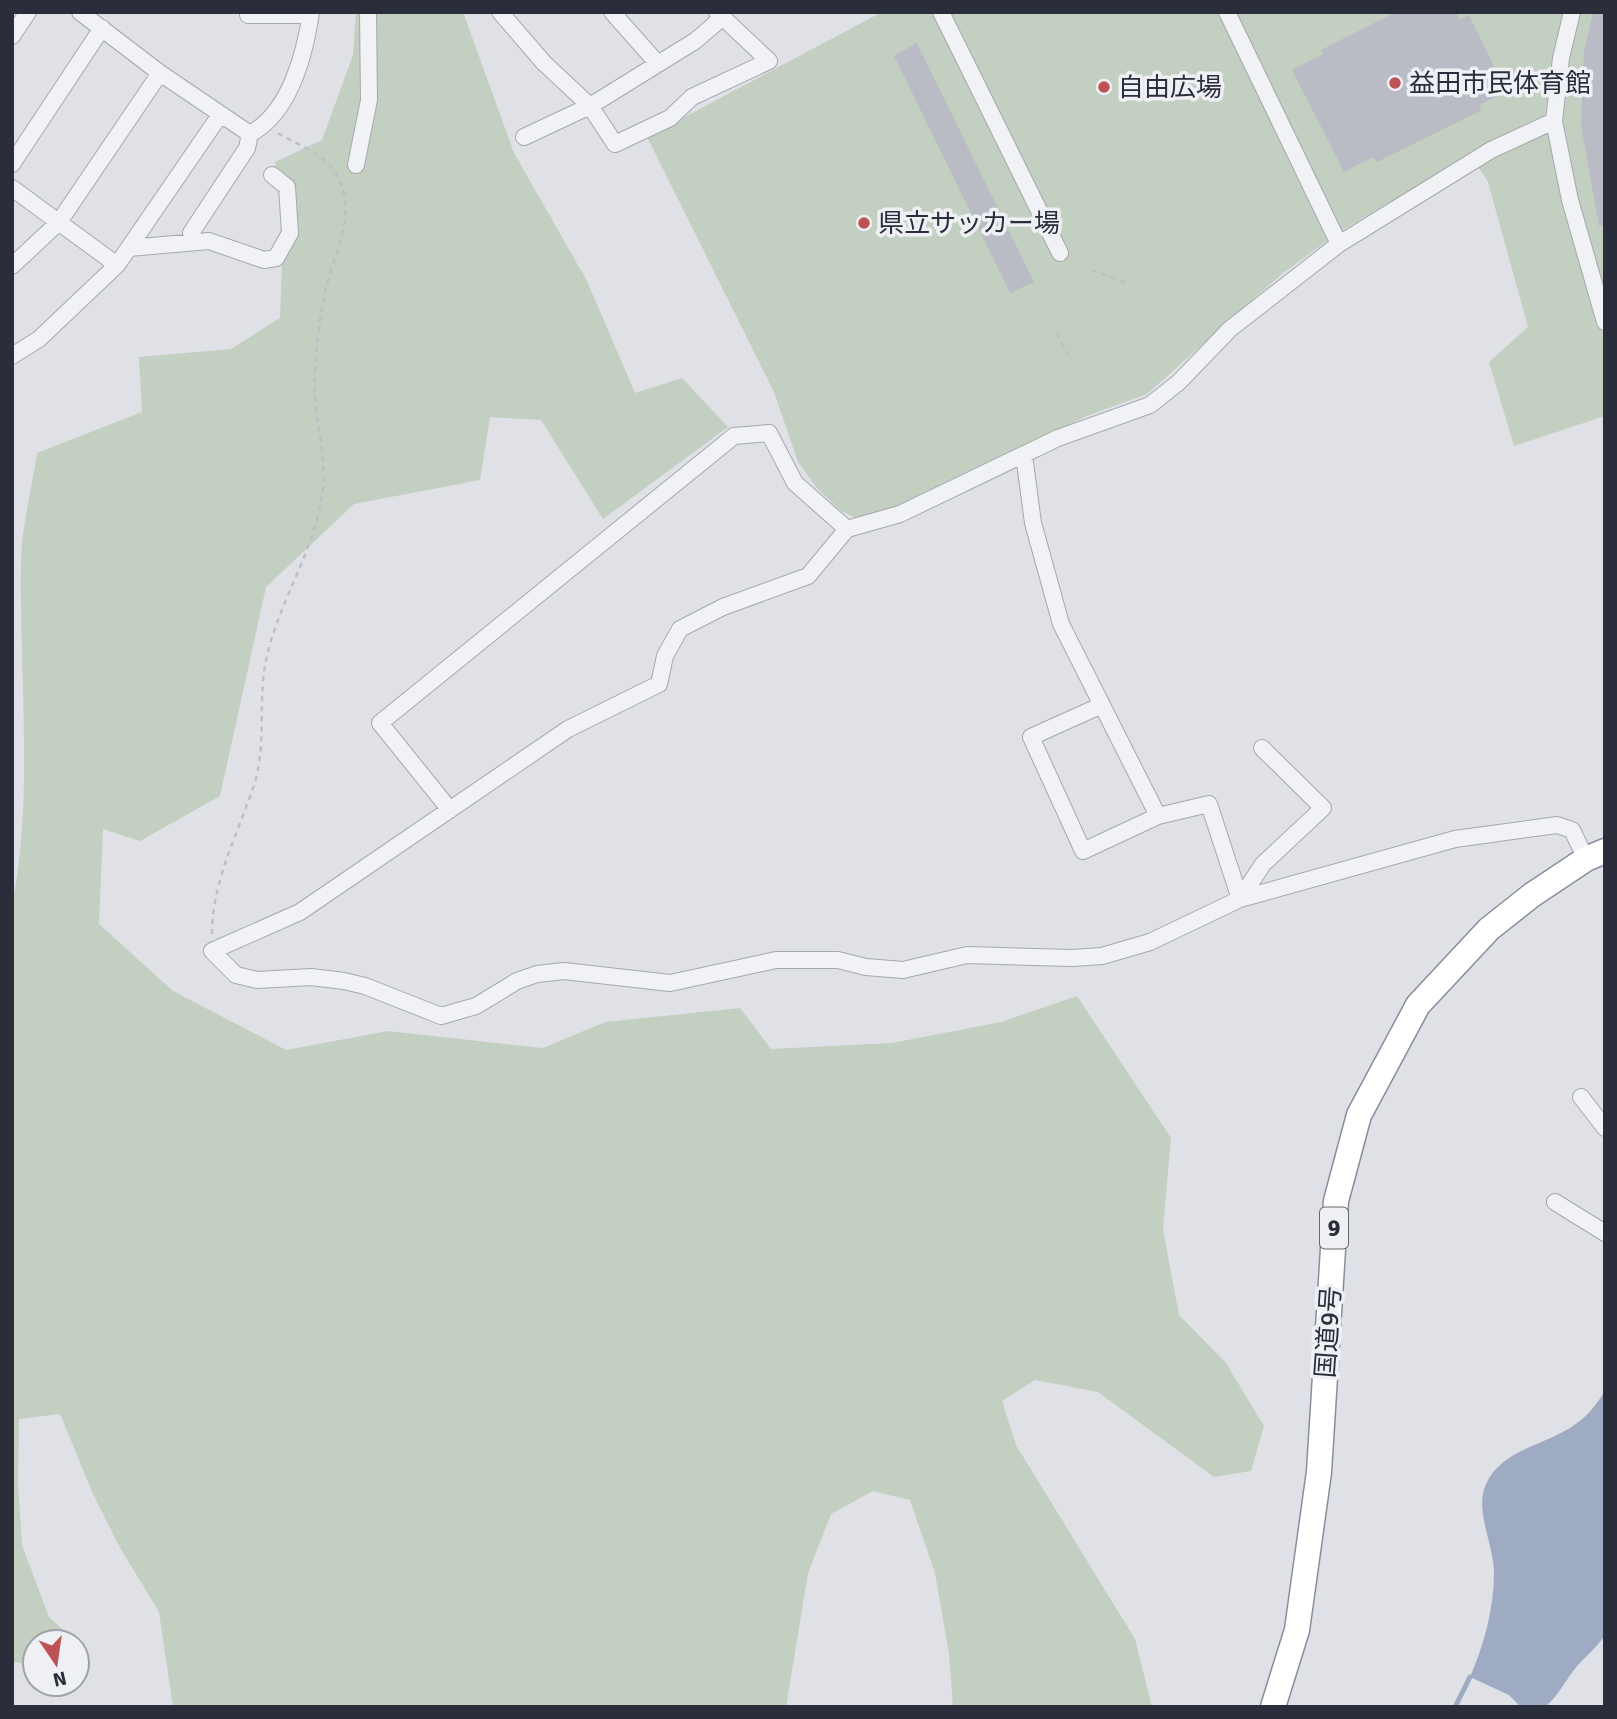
<svg xmlns="http://www.w3.org/2000/svg" width="1617" height="1719" viewBox="0 0 1617 1719" font-family="Signika,'Noto Sans JP',sans-serif">
  <rect width="100%" height="100%" fill="#dfe1e6"/>
  <path fill="#c3cfc1" d="M356,12H463L514,153L587,281L635,393L682,378L728,427L603,519L541,420L490,417L480,480L354,504L266,587L220,796L140,841L103,829L99,924L173,991L286,1050L388,1031L543,1048L605,1022L740,1008L771,1049L892,1043L1001,1022L1077,996L1171,1138L1163,1229L1179,1315L1226,1363L1264,1426L1251,1471L1214,1477L1098,1392L1035,1380L1002,1401L1016,1445L1135,1639L1152,1707H953L949,1654L935,1573L910,1500L873,1491L831,1514L808,1573L786,1707H173L159,1612L119,1546L93,1494L60,1414L19,1419L18,1485L22,1545L49,1617L76,1642H35V1665L12,1662V906C34,794 19,678 21,564C21,528 32,489 37,453L142,412L139,357L231,349L280,318L284,210L275,162L322,140L353,55Z
    M882,12H1605V416L1514,446L1489,362L1528,327L1488,182L1471,155L1344,229L1283,273L1147,394L1087,416L897,509L857,519L840,510L816,487L798,462L774,392L647,137Z"/>
  <path fill="#9eabc2" d="M1605,1391V1635C1596,1649 1584,1657 1574,1670C1564,1683 1558,1696 1545,1707H1521L1509,1695L1470,1677C1484,1645 1494,1608 1494,1573C1494,1545 1474,1510 1486,1484C1502,1448 1549,1445 1577,1423C1589,1415 1597,1403 1605,1391Z"/>
  <g fill="none" stroke-linecap="round" stroke-linejoin="round">
    <path stroke="#9eabc2" stroke-width="5" d="M1455,1707L1470,1677"/>
  </g>
  <path fill="#babcc5" d="M1396,12H1456L1460,20L1469,15L1494,66L1485,71L1497,96L1479,105L1482,110L1377,162L1373,157L1344,172L1292,70L1323,54L1321,50Z
    M1593,12H1605V225L1599,226L1581,126L1584,51Z
    M917,43L1034,282L1010,293L894,56Z"/>
  <g fill="none" stroke-linecap="round" stroke-linejoin="round">
    <defs>
      <path id="minor" d="M80,12L160,73L250,134C290,112 305,54 311,12
        M500,12L544,63L590,106L695,41L715,24L722,12
        M612,12L658,64
        M941,12L1060,253
        M1227,12L1339,244
        M1572,12L1561,58L1554,121L1570,200L1605,322
        M248,15H310
        M12,36L28,12
        M1554,121L1491,150L1339,244L1230,329L1179,382L1150,405L1058,438L900,514L847,529L808,576L723,607L680,629L665,656L659,684L568,729L300,912L212,951L236,975L257,980L311,977L344,981L365,986L441,1016L476,1006L517,981L537,974L564,971L670,983L776,960H838L866,967L903,970L967,955L1072,958L1102,956L1150,942L1240,899L1455,839L1557,825L1572,830L1586,859
        M524,137L590,106L615,144L670,118L692,97L769,61L717,12
        M12,164L102,28
        M356,165L369,100L368,12
        M12,188L117,265
        M191,233L247,148L250,134
        M129,248L209,241L264,260L276,258L290,233L287,187L272,175
        M12,266L59,222L160,73
        M12,356L39,339L117,265L220,115
        M1024,455L1033,523L1061,624L1158,816L1209,804L1240,899
        M1102,705L1031,737L1083,851L1158,816
        M450,810L380,723L734,436L769,433L795,483L847,529
        M1240,899L1263,864L1323,808L1262,748
        M1581,1097L1605,1128
        M1555,1202L1605,1233"/>
      <path id="highway" d="M1273,1707L1297,1630L1319,1472L1336,1201L1359,1115L1418,1005L1489,929L1532,895L1586,859L1605,851"/>
    </defs>
    <use href="#minor" stroke="#a5a8af" stroke-width="18"/>
    <use href="#highway" stroke="#888d9b" stroke-width="27"/>
    <path stroke="#bdbfc5" stroke-width="2.5" stroke-dasharray="5 5" stroke-linecap="butt" d="M1092,270L1126,283
      M1057,333L1068,355
      M212,934C212,880 239,832 255,782C267,741 257,697 267,656C279,603 311,556 321,502C328,465 318,433 315,397C313,372 319,321 324,297C331,258 358,218 339,179C328,155 299,145 277,133"/>
    <use href="#minor" stroke="#f1f2f5" stroke-width="16"/>
    <use href="#highway" stroke="#fff" stroke-width="24"/>
  </g>
  <g fill="#bd5255" stroke="#eef0f4" stroke-width="2.5">
    <circle cx="1395" cy="83" r="7"/>
    <circle cx="1104" cy="87" r="7"/>
    <circle cx="864" cy="223" r="7"/>
  </g>
  <g text-anchor="middle" stroke-width="7" stroke-linejoin="round" paint-order="stroke">
    <rect fill="#eef0f4" stroke="#656872" stroke-width="2" x="1320" y="1207.5" width="28" height="41" rx="5"/>
    <g font-size="24" font-weight="bold" fill="#2a2e3b">
      <text x="1334" y="1236">9</text>
    </g>
    <g font-size="26" fill="#2a2e3b" stroke="#eef0f4" text-anchor="start">
      <text x="1409" y="92">益田市民体育館</text>
      <text x="1118" y="96">自由広場</text>
      <text x="878" y="232">県立サッカー場</text>
    </g>
    <g font-size="26" fill="#2a2e3b" stroke="#eef0f4">
      <text transform="translate(1328 1332) rotate(-86)" y="9">国道9号</text>
    </g>
  </g>
  <rect width="1617" height="1719" fill="none" stroke="#2a2e3b" stroke-width="28"/>
  <g transform="translate(56 1663) rotate(167)"><circle r="33" fill="#eef0f4" stroke="#a0a2aa" stroke-width="2"/>
  <path d="M0-5L12 26L0 18L-12 26Z" fill="#bd5255"/>
  <text y="-10" font-size="19" font-weight="bold" text-anchor="middle" fill="#2a2e3b">N</text>
  </g>
</svg>
